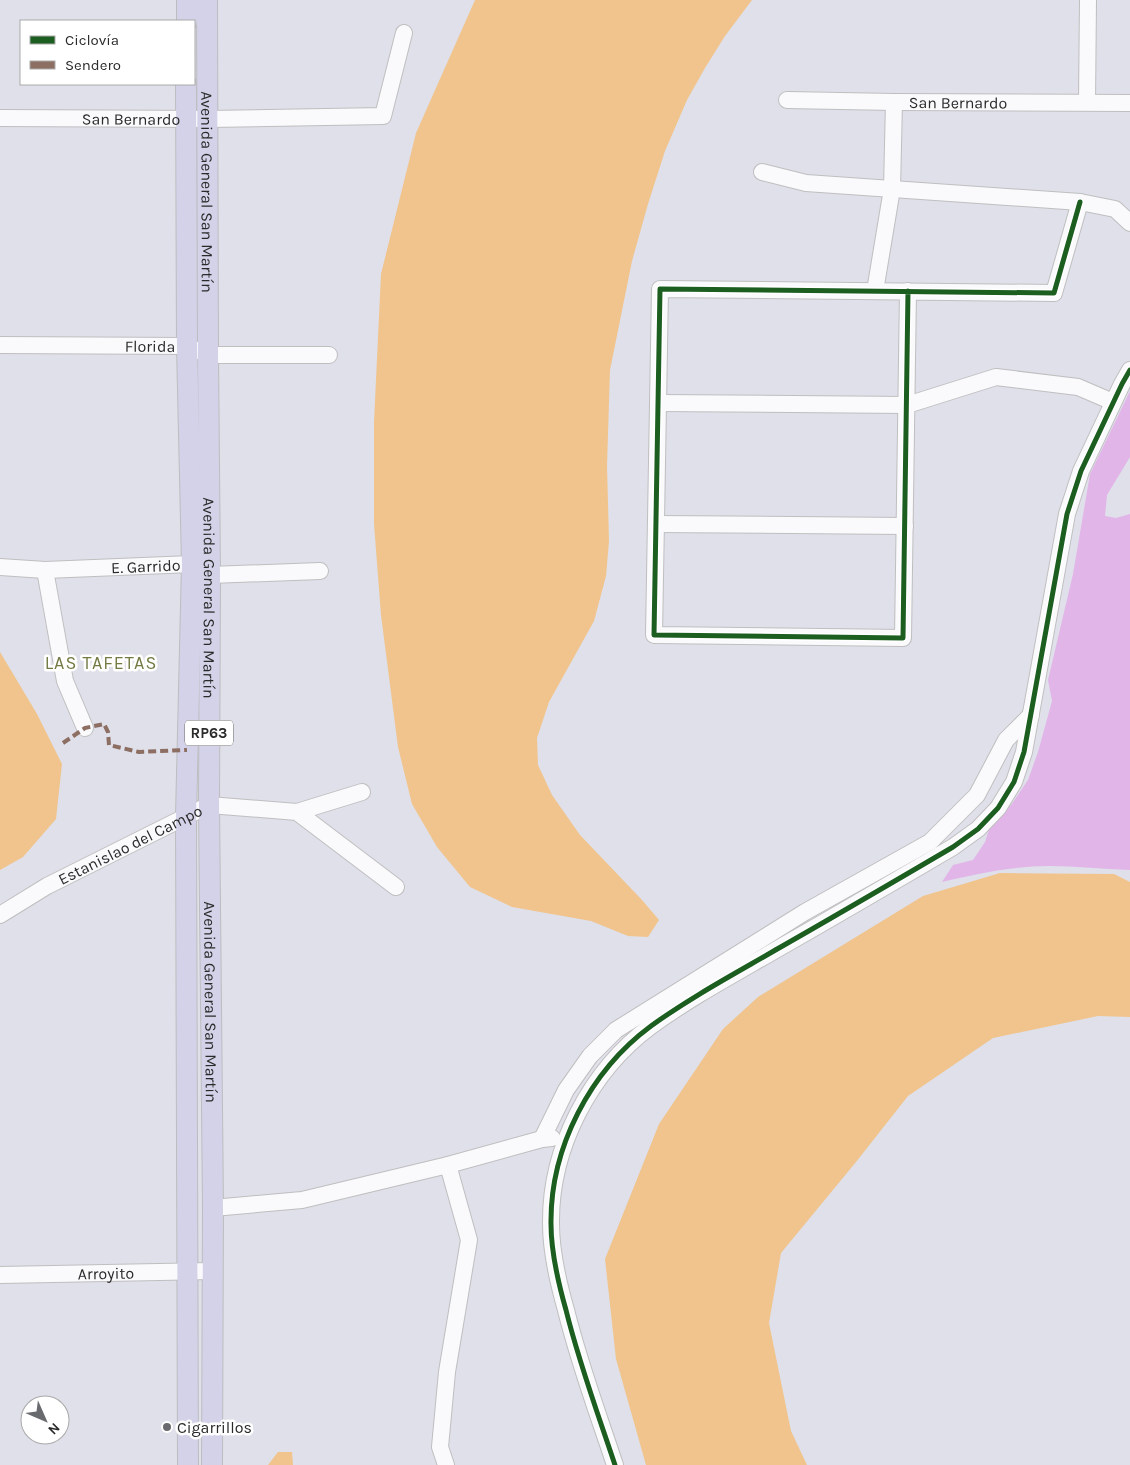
<svg xmlns="http://www.w3.org/2000/svg" width="1130" height="1465" viewBox="0 0 1130 1465" font-family="Karla,sans-serif">
  <rect width="100%" height="100%" fill="#dfe0e9"/>
  <path fill="#e2b5e9" d="M1130,391V457L1107,495L1105,516L1116,518L1130,514V870C1103,869 1076,866 1049,866C1013,866 977,874 942,882L953,865L973,860L985,842L991,823L1011,805L1028,780L1038,752L1052,701L1048,680L1073,574L1090,474Z"/>
  <path fill="#f0c48c" d="M475,0H752L725,36L705,68L687,100L665,151L648,204L632,261L610,370L607,466L609,541L606,576L594,621L549,702L537,738L538,765L552,795L580,835L642,900L659,920L648,937L628,936L591,921L512,907L470,887L437,847L412,804L398,747L381,615L374,524V422L381,274L416,133Z
    M0,652L37,714L62,764L56,819L23,857L0,870Z
    M1000,873L1114,874L1130,882V1017L1098,1016L993,1038L908,1096L856,1162L781,1253L769,1323L791,1431L807,1465H646L616,1359L605,1259L659,1124L723,1029L758,997L923,896Z
    M278,1452H292L293,1465H268Z"/>
  <g fill="none" stroke-linecap="round" stroke-linejoin="round">
    <defs>
      <g id="minor">
        <path id="s1" d="M787,100L894,102L1130,103"/>
        <path d="M1087,102L1088,0"/>
        <path id="s2" d="M0,118L208,119L383,116L404,33"/>
        <path d="M762,172L806,183L1080,202L1115,209L1130,223"/>
        <path d="M875,291L892,189L894,102"/>
        <path d="M908,291L903,638L654,635L660,289L1054,293L1080,202"/>
        <path id="s3" d="M0,345L187,346L208,355H329"/>
        <path d="M658,403L907,405L996,377L1078,387L1113,402"/>
        <path d="M656,524L905,526"/>
        <path id="s4" d="M0,567L45,570L192,564L210,575L320,571"/>
        <path d="M45,570L65,681L85,728"/>
        <path d="M297,812L362,792"/>
        <path id="s5" d="M0,915L47,886L209,805L297,812L396,887"/>
        <path d="M542,1139L566,1090L590,1056L616,1030L805,912L930,842L977,795L1006,740L1031,715"/>
        <path d="M213,1208L302,1200L448,1165L542,1139L552,1138"/>
        <path id="s6" d="M0,1275L212,1271"/>
        <path d="M446,1465L440,1447L447,1372L469,1240L448,1165"/>
        <path d="M615,1465C598,1414 579,1363 566,1310C558,1282 551,1253 551,1224C550,1148 590,1071 651,1026C691,997 736,973 779,948C837,915 895,881 953,847L978,829L998,808L1014,782L1024,752L1067,514L1081,471L1122,384L1130,370"/>
      </g>
      <g id="major">
        <path id="s7" d="M207,0L208,355L210,575L209,805L213,1208L212,1465"/>
        <path d="M187,21V0"/>
        <path d="M186,84L187,346L192,564L186,816L188,1465"/>
      </g>
    </defs>
    <use href="#minor" stroke="#bfbfc0" stroke-width="18"/>
    <use href="#major" stroke="#bdbdc0" stroke-width="22"/>
    <use href="#minor" stroke="#fafafc" stroke-width="16"/>
    <use href="#major" stroke="#d3d2e8" stroke-width="20"/>
    <path stroke="#8d6e63" stroke-width="4" stroke-dasharray="8 4" stroke-linecap="butt" d="M63,743L85,728L104,724L108,732L109,745L139,752L187,750"/>
    <defs>
      <path id="cycleway" d="M908,291L903,638L654,635L660,289L1054,293L1080,202
        M615,1465C598,1414 579,1363 566,1310C558,1282 551,1253 551,1224C550,1148 590,1071 651,1026C691,997 736,973 779,948C837,915 895,881 953,847L978,829L998,808L1014,782L1024,752L1067,514L1081,471L1122,384L1130,370"/>
    </defs>
    <use href="#cycleway" stroke="#fff" stroke-width="8"/>
    <use href="#cycleway" stroke="#1b5e20" stroke-width="5"/>
  </g>
  <circle fill="#696a6d" stroke="#fff" stroke-width="2" cx="167" cy="1427" r="5"/>
  <g text-anchor="middle" stroke-width="5" stroke-linejoin="round" paint-order="stroke">
    <rect fill="#fff" stroke="#6a6a6a" stroke-width="1" x="185" y="720.5" width="48" height="25" rx="4"/>
    <g font-size="15" font-weight="bold" fill="#2a2a2a">
      <text x="209" y="738">RP63</text>
    </g>
    <g font-size="16" fill="#2a2a2a" stroke="#fff">
      <text dy="6" stroke="none"><textPath href="#s1" startOffset="171">San Bernardo</textPath></text>
      <text dy="6" stroke="none"><textPath href="#s2" startOffset="131">San Bernardo</textPath></text>
      <text dy="6" stroke="none"><textPath href="#s7" startOffset="192">Avenida General San Martín</textPath></text>
      <text dy="6" stroke="none"><textPath href="#s3" startOffset="150">Florida</textPath></text>
      <text dy="6" stroke="none"><textPath href="#s4" startOffset="146">E. Garrido</textPath></text>
      <text dy="6" stroke="none"><textPath href="#s7" startOffset="598">Avenida General San Martín</textPath></text>
      <text dy="6" stroke="none"><textPath href="#s5" startOffset="148">Estanislao del Campo</textPath></text>
      <text dy="6" stroke="none"><textPath href="#s7" startOffset="1002">Avenida General San Martín</textPath></text>
      <text dy="6" stroke="none"><textPath href="#s6" startOffset="106">Arroyito</textPath></text>
    </g>
    <g font-size="16" fill="#2a2a2a" stroke="#fff" text-anchor="start">
      <text x="177" y="1433">Cigarrillos</text>
    </g>
    <g font-size="18" letter-spacing="1" fill="#737943" stroke="#fff">
      <text x="101" y="669">LAS TAFETAS</text>
    </g>
  </g>
  <rect x="20" y="20" width="175" height="65" fill="#ffffff" stroke="#aaaaaa"/>
  <rect x="30" y="36" width="25" height="8" fill="#1b5e20" stroke="#aaaaaa"/>
  <text x="65" y="45" font-size="15" fill="#2a2a2a">Ciclovía</text>
  <rect x="30" y="61" width="25" height="8" fill="#8d6e63" stroke="#aaaaaa"/>
  <text x="65" y="70" font-size="15" fill="#2a2a2a">Sendero</text>
  <g transform="translate(45 1420) rotate(135)"><circle r="24" fill="#ffffff" stroke="#aaaaaa"/>
  <path d="M0-4L9 19L0 12L-9 19Z" fill="#696a6d"/>
  <text y="-8" font-size="14" font-weight="bold" text-anchor="middle" fill="#2a2a2a">N</text>
  </g>
</svg>
